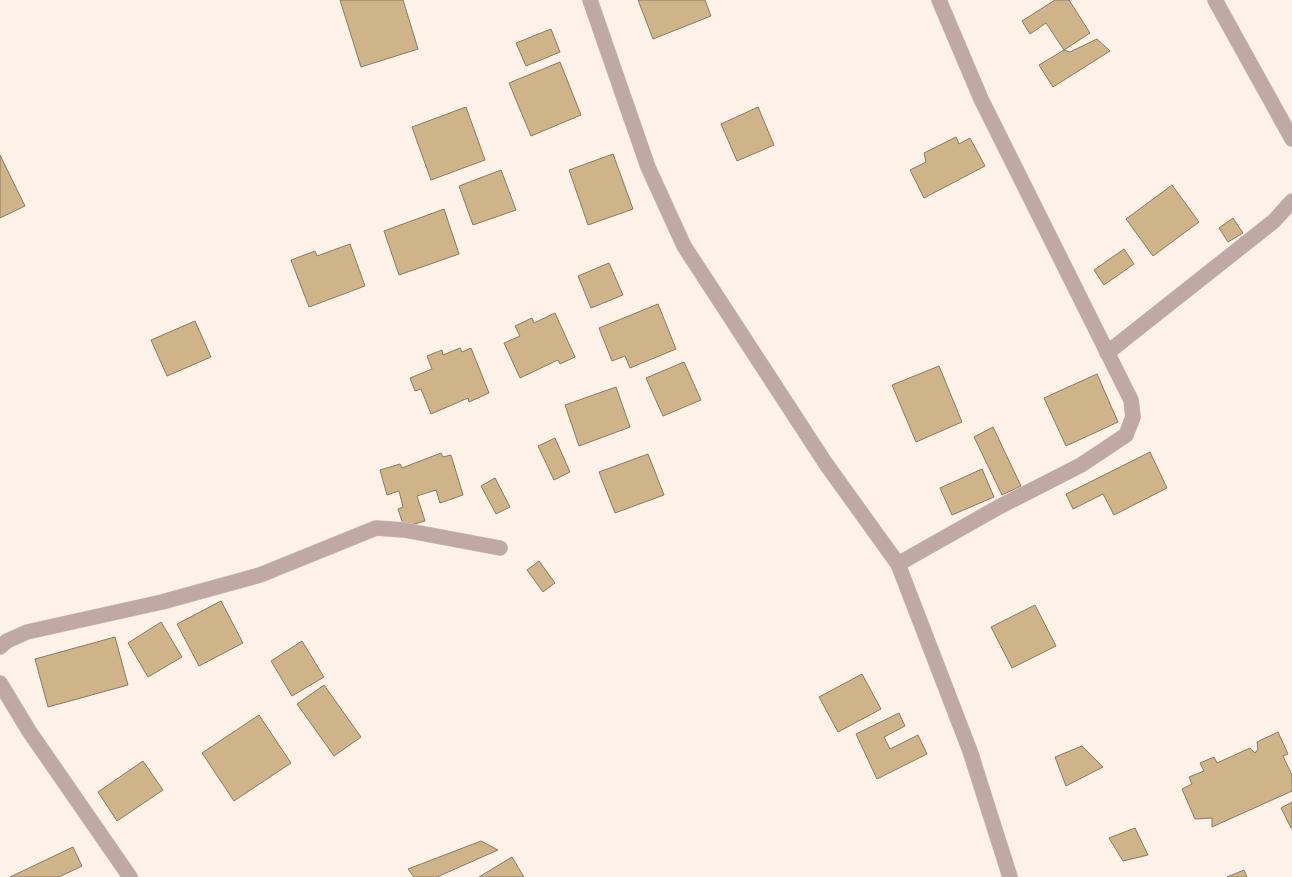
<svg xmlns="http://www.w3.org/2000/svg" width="1292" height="877" viewBox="0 0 1292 877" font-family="'Libre Baskerville',serif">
  <rect width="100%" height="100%" fill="#fff2e9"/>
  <path fill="#cfb48a" stroke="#8c7a5f" d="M340,0H403L418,49L361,67Z
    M638,0H705L711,16L653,39Z
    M1055,0H1069L1090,33L1064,50L1046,23L1030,34L1022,21Z
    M551,29L560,52L526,66L516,43Z
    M1097,39L1110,51L1053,87L1039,65L1064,50L1070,52Z
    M560,62L581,115L531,136L509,83Z
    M466,107L485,160L431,180L412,127Z
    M758,107L774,145L737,161L721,124Z
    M956,137L959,144L970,138L985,166L924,198L910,170L926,162L924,153Z
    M613,154L633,209L588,225L569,170Z
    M0,155L25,206L0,218Z
    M501,170L516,210L473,225L459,186Z
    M1172,185L1199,222L1153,256L1126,219Z
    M444,209L459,254L399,275L384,231Z
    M1233,218L1243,233L1228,242L1219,228Z
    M350,244L365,286L309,307L291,260L315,251L317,256Z
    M1124,249L1134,264L1104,285L1094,270Z
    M609,263L623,295L591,308L578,276Z
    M658,304L676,349L630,368L625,356L612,361L599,328Z
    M555,313L575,357L560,364L558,360L520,378L504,343L520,336L515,326L532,318L534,323Z
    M195,321L211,357L167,376L151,340Z
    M460,348L462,352L471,348L489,393L469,402L468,398L431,414L421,389L415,391L410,378L432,369L427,356L442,350L443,355Z
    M684,362L701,400L663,416L646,378Z
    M939,366L962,422L916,442L892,385Z
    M1097,374L1118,422L1066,446L1044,398Z
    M616,387L630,427L579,446L565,405Z
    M993,427L1021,486L1002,495L974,437Z
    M555,438L570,472L554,480L538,446Z
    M1150,452L1167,488L1114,515L1103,494L1073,509L1066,494Z
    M441,453L443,457L451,455L463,495L440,503L436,490L417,496L425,521L404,527L398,509L403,507L399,491L387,495L380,470L400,464L402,468Z
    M648,454L664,495L615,513L599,472Z
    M982,469L994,497L952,515L940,488Z
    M495,478L510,507L496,514L481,486Z
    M539,561L555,583L543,592L527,570Z
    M221,601L243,643L199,666L177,624Z
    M1035,605L1056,646L1012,668L991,627Z
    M161,622L182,657L148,677L128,643Z
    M115,637L128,685L48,707L35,659Z
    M302,641L324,677L292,696L271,661Z
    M862,674L881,709L838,732L819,697Z
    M324,685L361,737L334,756L297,704Z
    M899,713L905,726L884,737L890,749L918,735L927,754L877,779L856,734Z
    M259,715L291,763L234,801L202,753Z
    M1278,732L1288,754L1283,756L1292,775V791L1212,827V818L1195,819L1182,789L1192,784L1189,777L1204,771L1200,763L1214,757L1217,763L1250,748L1255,753L1258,749L1257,742Z
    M1082,746L1103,767L1066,786L1055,757Z
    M143,761L163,790L117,821L98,792Z
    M1292,802V828H1291L1281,808Z
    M1135,828L1148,855L1123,861L1109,838Z
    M481,841L498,850L437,877H414L408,869Z
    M73,847L82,866L59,877H10Z
    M512,857L524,877H479Z
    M1244,870L1247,877H1227Z"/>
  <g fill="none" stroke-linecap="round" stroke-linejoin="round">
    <defs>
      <path id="street" d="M590,0L648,167L684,246L826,464L898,564L970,751L1010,877
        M1215,0L1292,139
        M1107,353L1274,221L1292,201
        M898,564L997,508L1081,465L1126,435L1133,417L1131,400L981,99L939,0
        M0,647L7,641L27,632L162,602L260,575L376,528L404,530L500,548
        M0,683L29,731L130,877"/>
    </defs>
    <use href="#street" stroke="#d9ccc4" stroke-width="16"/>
    <use href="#street" stroke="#c0a8a4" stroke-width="15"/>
  </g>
</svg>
